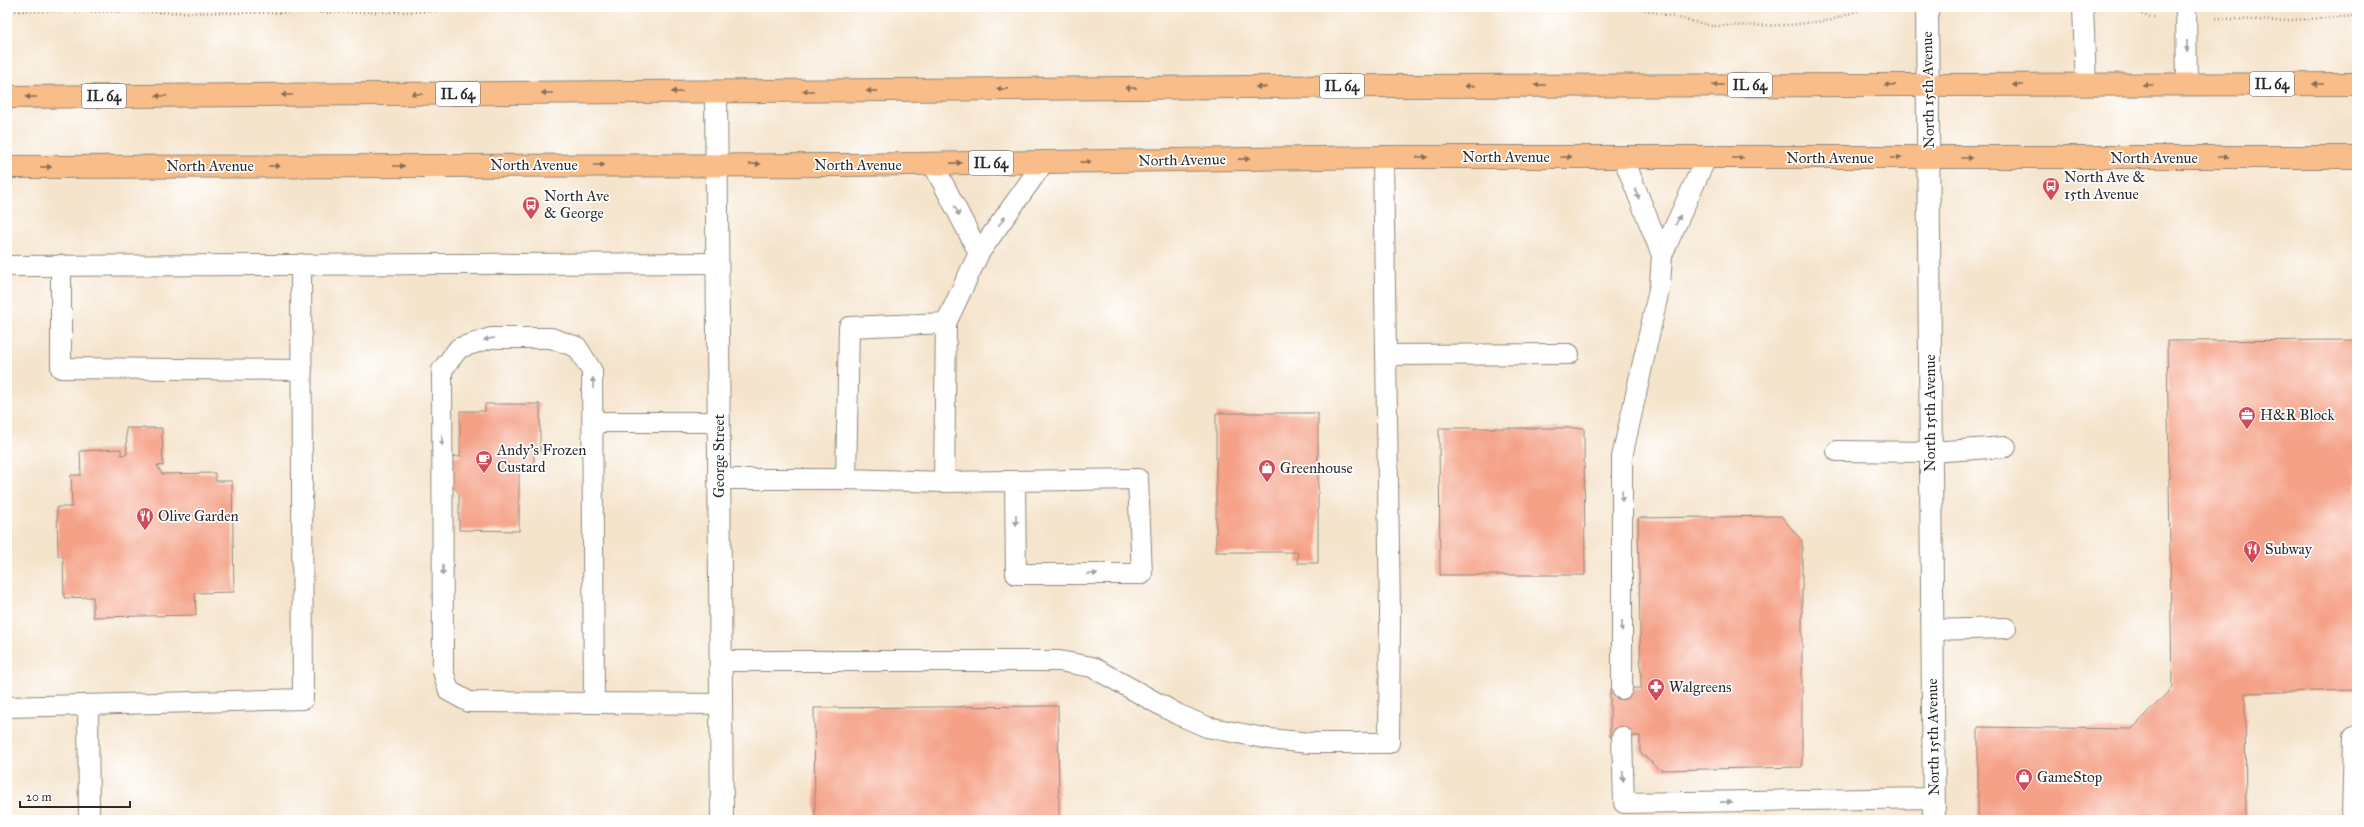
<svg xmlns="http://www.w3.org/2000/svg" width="2364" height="827" viewBox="0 0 2364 827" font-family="'IM FELL Great Primer',serif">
  <rect width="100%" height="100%" fill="#fff"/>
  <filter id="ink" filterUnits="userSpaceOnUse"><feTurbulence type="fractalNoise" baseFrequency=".025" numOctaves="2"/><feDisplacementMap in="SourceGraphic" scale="8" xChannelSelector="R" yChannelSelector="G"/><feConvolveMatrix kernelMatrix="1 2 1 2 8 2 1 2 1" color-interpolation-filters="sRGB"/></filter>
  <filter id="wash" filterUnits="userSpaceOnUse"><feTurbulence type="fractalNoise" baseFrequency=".012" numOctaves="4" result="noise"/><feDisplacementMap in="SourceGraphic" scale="16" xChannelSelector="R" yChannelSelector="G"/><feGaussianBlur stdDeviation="0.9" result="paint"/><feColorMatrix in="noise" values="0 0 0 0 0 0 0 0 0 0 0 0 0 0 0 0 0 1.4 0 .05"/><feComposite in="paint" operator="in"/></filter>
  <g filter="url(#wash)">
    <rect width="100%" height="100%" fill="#f5e4cc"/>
    <g id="blocks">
      <path fill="#f5a187" d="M2357,340V690L2245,693L2246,820H1978V727L2132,729L2172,688L2167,341Z
        M485,404H540V452H534V464H519V531L459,530V493L449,483V456L460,457V411H485Z
        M1216,413H1318V563H1297L1298,552H1216Z
        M126,428H162L163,466L157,465L162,474L215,473L216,481H232L234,592L195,593L196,615L93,617V597L64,598L63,556H58L57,507H72L71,475H81L80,451L121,449V455L127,454Z
        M1439,428H1584L1585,575H1440Z
        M1781,516L1802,541V767L1660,770L1640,752V736L1610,737V689L1641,688L1638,518Z
        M1058,706L1059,820H815L814,708Z"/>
    </g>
  </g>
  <g filter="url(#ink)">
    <use href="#blocks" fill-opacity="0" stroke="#90887c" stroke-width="1"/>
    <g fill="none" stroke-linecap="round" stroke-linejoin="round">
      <defs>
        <path id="lane" d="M2083,7L2086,85
          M2186,7L2187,85
          M1623,157L1662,255
          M933,164L979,253
          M61,265V368L302,370
          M7,266L717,263
          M1386,355L1569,354
          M594,422H718
          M1837,451L1930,452L2006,447
          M719,479H846L944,482L1138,479L1142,574H1016L1015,481
          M846,479L849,327L946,323
          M944,482L946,323L979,253L1044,162
          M1932,630L2006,628
          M721,661H1059L1092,667L1177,714L1207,727L1269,739L1310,743H1389L1390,613L1383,157
          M1622,689V457L1660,285L1662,255L1706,158
          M594,703L592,371L577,347L551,338H491L459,348L442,370L443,671L449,691L469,702L721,704
          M88,705L89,820
          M7,707L303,699L301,264
          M1622,737L1624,803L1934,798
          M2352,820L2354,736"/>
        <path id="street" d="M1927,7L1934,820
          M716,92L722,820"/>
        <path id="primary" d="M7,97L1385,86L2357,84
          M7,167L847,165L1383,157H2357"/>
      </defs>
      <use href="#lane" stroke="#90887c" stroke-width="22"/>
      <use href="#street" stroke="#90887c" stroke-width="24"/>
      <use href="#primary" stroke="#90887c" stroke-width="24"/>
      <path stroke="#90887c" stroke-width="2.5" stroke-dasharray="1 3" stroke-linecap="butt" d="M654,7L697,10L728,7
        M1633,7L1712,26L1790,25L1831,20L1869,7
        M2123,7L2149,17H2157
        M7,11C190,12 372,16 555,7
        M2216,18L2274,21L2357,16"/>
      <use href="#lane" stroke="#fff" stroke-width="20"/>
      <use href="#street" stroke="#fff" stroke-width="22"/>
      <use href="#primary" stroke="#f8bd88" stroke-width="22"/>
    </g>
    <defs><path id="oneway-solid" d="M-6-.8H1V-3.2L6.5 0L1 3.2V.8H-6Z"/></defs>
    <g fill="#a0a0a0">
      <use href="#oneway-solid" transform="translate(2187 46) rotate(89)"/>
      <use href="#oneway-solid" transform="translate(1637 194) rotate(69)"/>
      <use href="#oneway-solid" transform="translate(957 211) rotate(63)"/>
      <use href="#oneway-solid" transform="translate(1678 220) rotate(-65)"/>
      <use href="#oneway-solid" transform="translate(1002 221) rotate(-54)"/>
      <use href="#oneway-solid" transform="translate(489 339) rotate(169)"/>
      <use href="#oneway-solid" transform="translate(593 383) rotate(-92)"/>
      <use href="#oneway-solid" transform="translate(442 440) rotate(90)"/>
      <use href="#oneway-solid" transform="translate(1622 496) rotate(90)"/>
      <use href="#oneway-solid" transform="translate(1016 520) rotate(89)"/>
      <use href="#oneway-solid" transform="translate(443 570) rotate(90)"/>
      <use href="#oneway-solid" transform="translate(1092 574)"/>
      <use href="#oneway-solid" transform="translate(1622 626) rotate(90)"/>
      <use href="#oneway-solid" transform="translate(1623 776) rotate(88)"/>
      <use href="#oneway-solid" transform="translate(1726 802) rotate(-1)"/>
    </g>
    <g fill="#876d55">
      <use href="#oneway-solid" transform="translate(2318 84) rotate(180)"/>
      <use href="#oneway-solid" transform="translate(1540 85) rotate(180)"/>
      <use href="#oneway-solid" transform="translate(1718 85) rotate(180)"/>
      <use href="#oneway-solid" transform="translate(1890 85) rotate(-180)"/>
      <use href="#oneway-solid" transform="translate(2018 85) rotate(-180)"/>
      <use href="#oneway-solid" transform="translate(2148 85) rotate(180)"/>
      <use href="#oneway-solid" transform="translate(1470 86) rotate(180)"/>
      <use href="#oneway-solid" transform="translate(1261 87) rotate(180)"/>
      <use href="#oneway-solid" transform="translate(1131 88) rotate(180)"/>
      <use href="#oneway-solid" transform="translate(1002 89) rotate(179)"/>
      <use href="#oneway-solid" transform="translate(808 91) rotate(180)"/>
      <use href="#oneway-solid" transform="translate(872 91) rotate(179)"/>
      <use href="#oneway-solid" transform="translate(677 92) rotate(180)"/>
      <use href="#oneway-solid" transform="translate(547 93) rotate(180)"/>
      <use href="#oneway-solid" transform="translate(417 94) rotate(180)"/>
      <use href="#oneway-solid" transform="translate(287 95) rotate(180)"/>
      <use href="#oneway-solid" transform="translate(161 96) rotate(180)"/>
      <use href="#oneway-solid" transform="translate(31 97) rotate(180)"/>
      <use href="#oneway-solid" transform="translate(1422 157)"/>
      <use href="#oneway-solid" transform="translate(1566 157)"/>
      <use href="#oneway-solid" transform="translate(2223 157)"/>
      <use href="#oneway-solid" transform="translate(1738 158)"/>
      <use href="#oneway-solid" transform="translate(1896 158)"/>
      <use href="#oneway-solid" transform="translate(1967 158)"/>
      <use href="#oneway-solid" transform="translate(1244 159) rotate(-1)"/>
      <use href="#oneway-solid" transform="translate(1086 162) rotate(-1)"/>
      <use href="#oneway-solid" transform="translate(956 163) rotate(-1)"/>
      <use href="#oneway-solid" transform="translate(755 164)"/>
      <use href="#oneway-solid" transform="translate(599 165)"/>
      <use href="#oneway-solid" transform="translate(274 166)"/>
      <use href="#oneway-solid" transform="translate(399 166)"/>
      <use href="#oneway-solid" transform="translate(46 167)"/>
    </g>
  </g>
  <defs>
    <symbol id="bus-pin" viewBox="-11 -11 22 30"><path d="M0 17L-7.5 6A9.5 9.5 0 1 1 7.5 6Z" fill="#d1495b" stroke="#fff"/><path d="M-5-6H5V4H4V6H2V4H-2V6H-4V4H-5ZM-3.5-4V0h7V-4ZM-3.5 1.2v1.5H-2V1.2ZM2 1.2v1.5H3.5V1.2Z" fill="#fff"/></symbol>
    <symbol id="office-pin" viewBox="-11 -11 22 30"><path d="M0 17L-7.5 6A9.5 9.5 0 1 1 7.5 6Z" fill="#d1495b" stroke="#fff"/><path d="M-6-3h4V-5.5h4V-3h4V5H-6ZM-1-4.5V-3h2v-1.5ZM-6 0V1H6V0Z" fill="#fff"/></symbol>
    <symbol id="cafe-pin" viewBox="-11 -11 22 30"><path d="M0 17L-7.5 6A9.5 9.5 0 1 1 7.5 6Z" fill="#d1495b" stroke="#fff"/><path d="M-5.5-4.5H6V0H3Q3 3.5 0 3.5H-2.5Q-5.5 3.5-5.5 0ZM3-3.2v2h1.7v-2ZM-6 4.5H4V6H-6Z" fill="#fff"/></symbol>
    <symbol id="shop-pin" viewBox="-11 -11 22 30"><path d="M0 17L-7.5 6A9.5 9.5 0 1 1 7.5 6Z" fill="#d1495b" stroke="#fff"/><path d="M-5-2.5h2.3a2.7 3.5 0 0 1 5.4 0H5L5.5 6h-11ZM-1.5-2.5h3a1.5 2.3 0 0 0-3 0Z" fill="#fff"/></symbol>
    <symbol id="restaurant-pin" viewBox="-11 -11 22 30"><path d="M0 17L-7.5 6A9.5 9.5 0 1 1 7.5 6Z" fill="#d1495b" stroke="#fff"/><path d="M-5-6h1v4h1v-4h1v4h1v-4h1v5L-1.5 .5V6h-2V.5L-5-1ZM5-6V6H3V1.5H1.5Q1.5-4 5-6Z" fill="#fff"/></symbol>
    <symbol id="pharmacy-pin" viewBox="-11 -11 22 30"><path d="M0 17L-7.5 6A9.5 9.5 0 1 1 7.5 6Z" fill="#d1495b" stroke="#fff"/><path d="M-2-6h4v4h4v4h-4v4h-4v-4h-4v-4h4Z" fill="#fff"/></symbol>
  </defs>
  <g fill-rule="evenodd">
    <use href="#bus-pin" x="2041" y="176" width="20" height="27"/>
    <use href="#bus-pin" x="521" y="195" width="20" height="27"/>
    <use href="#office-pin" x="2237" y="405" width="20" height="27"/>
    <use href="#cafe-pin" x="474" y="449" width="20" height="27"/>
    <use href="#shop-pin" x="1257" y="458" width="20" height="27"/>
    <use href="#restaurant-pin" x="135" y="506" width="20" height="27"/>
    <use href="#restaurant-pin" x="2242" y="539" width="20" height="27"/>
    <use href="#pharmacy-pin" x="1646" y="677" width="20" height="27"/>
    <use href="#shop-pin" x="2014" y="767" width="20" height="27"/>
  </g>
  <g text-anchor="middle" stroke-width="3.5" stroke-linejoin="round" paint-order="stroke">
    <g fill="#fff" stroke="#6b6b6b" stroke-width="1">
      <rect x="2250" y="72" width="44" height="24" rx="3"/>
      <rect x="1728" y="73" width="44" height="24" rx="3"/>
      <rect x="1320" y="74" width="44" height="24" rx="3"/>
      <rect x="436" y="82" width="44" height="24" rx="3"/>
      <rect x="82" y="84" width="44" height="24" rx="3"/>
      <rect x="969" y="151" width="44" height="24" rx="3"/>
    </g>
    <g font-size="14" font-weight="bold" fill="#2b2b2b">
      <text x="2272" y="89">IL 64</text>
      <text x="1750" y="90">IL 64</text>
      <text x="1342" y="91">IL 64</text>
      <text x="458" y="99">IL 64</text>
      <text x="104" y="101">IL 64</text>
      <text x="991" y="168">IL 64</text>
    </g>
    <g font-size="15" fill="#2b2b2b" stroke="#fff">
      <text transform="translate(1928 90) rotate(-91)" y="5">North 15th Avenue</text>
      <text x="1506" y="162">North Avenue</text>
      <text x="1830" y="163">North Avenue</text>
      <text x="2154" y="163">North Avenue</text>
      <text transform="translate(1182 160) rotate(-1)" y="5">North Avenue</text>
      <text x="534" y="170">North Avenue</text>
      <text x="858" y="170">North Avenue</text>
      <text x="210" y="171">North Avenue</text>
      <text transform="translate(1930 413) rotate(-90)" y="5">North 15th Avenue</text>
      <text transform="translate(719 456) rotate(-90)" y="5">George Street</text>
      <text transform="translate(1933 737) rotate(-91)" y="5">North 15th Avenue</text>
    </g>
    <g font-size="15" fill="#2b2b2b" stroke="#fff" text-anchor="start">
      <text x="2064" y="182">North Ave &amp;<tspan x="2064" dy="17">15th Avenue</tspan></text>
      <text x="544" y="201">North Ave<tspan x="544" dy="17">&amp; George</tspan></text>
      <text x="2260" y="420">H&amp;R Block</text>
      <text x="497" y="455">Andy's Frozen<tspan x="497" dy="17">Custard</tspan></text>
      <text x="1280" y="473">Greenhouse</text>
      <text x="158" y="521">Olive Garden</text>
      <text x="2265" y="554">Subway</text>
      <text x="1669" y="692">Walgreens</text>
      <text x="2037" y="782">GameStop</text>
    </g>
  </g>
  <rect width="2364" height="827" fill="none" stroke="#fff" stroke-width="24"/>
  <path d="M20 801v6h110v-6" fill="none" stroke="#2b2b2b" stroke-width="2"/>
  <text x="26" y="801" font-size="12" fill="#2b2b2b" stroke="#ffffff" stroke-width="3" paint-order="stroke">20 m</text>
</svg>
